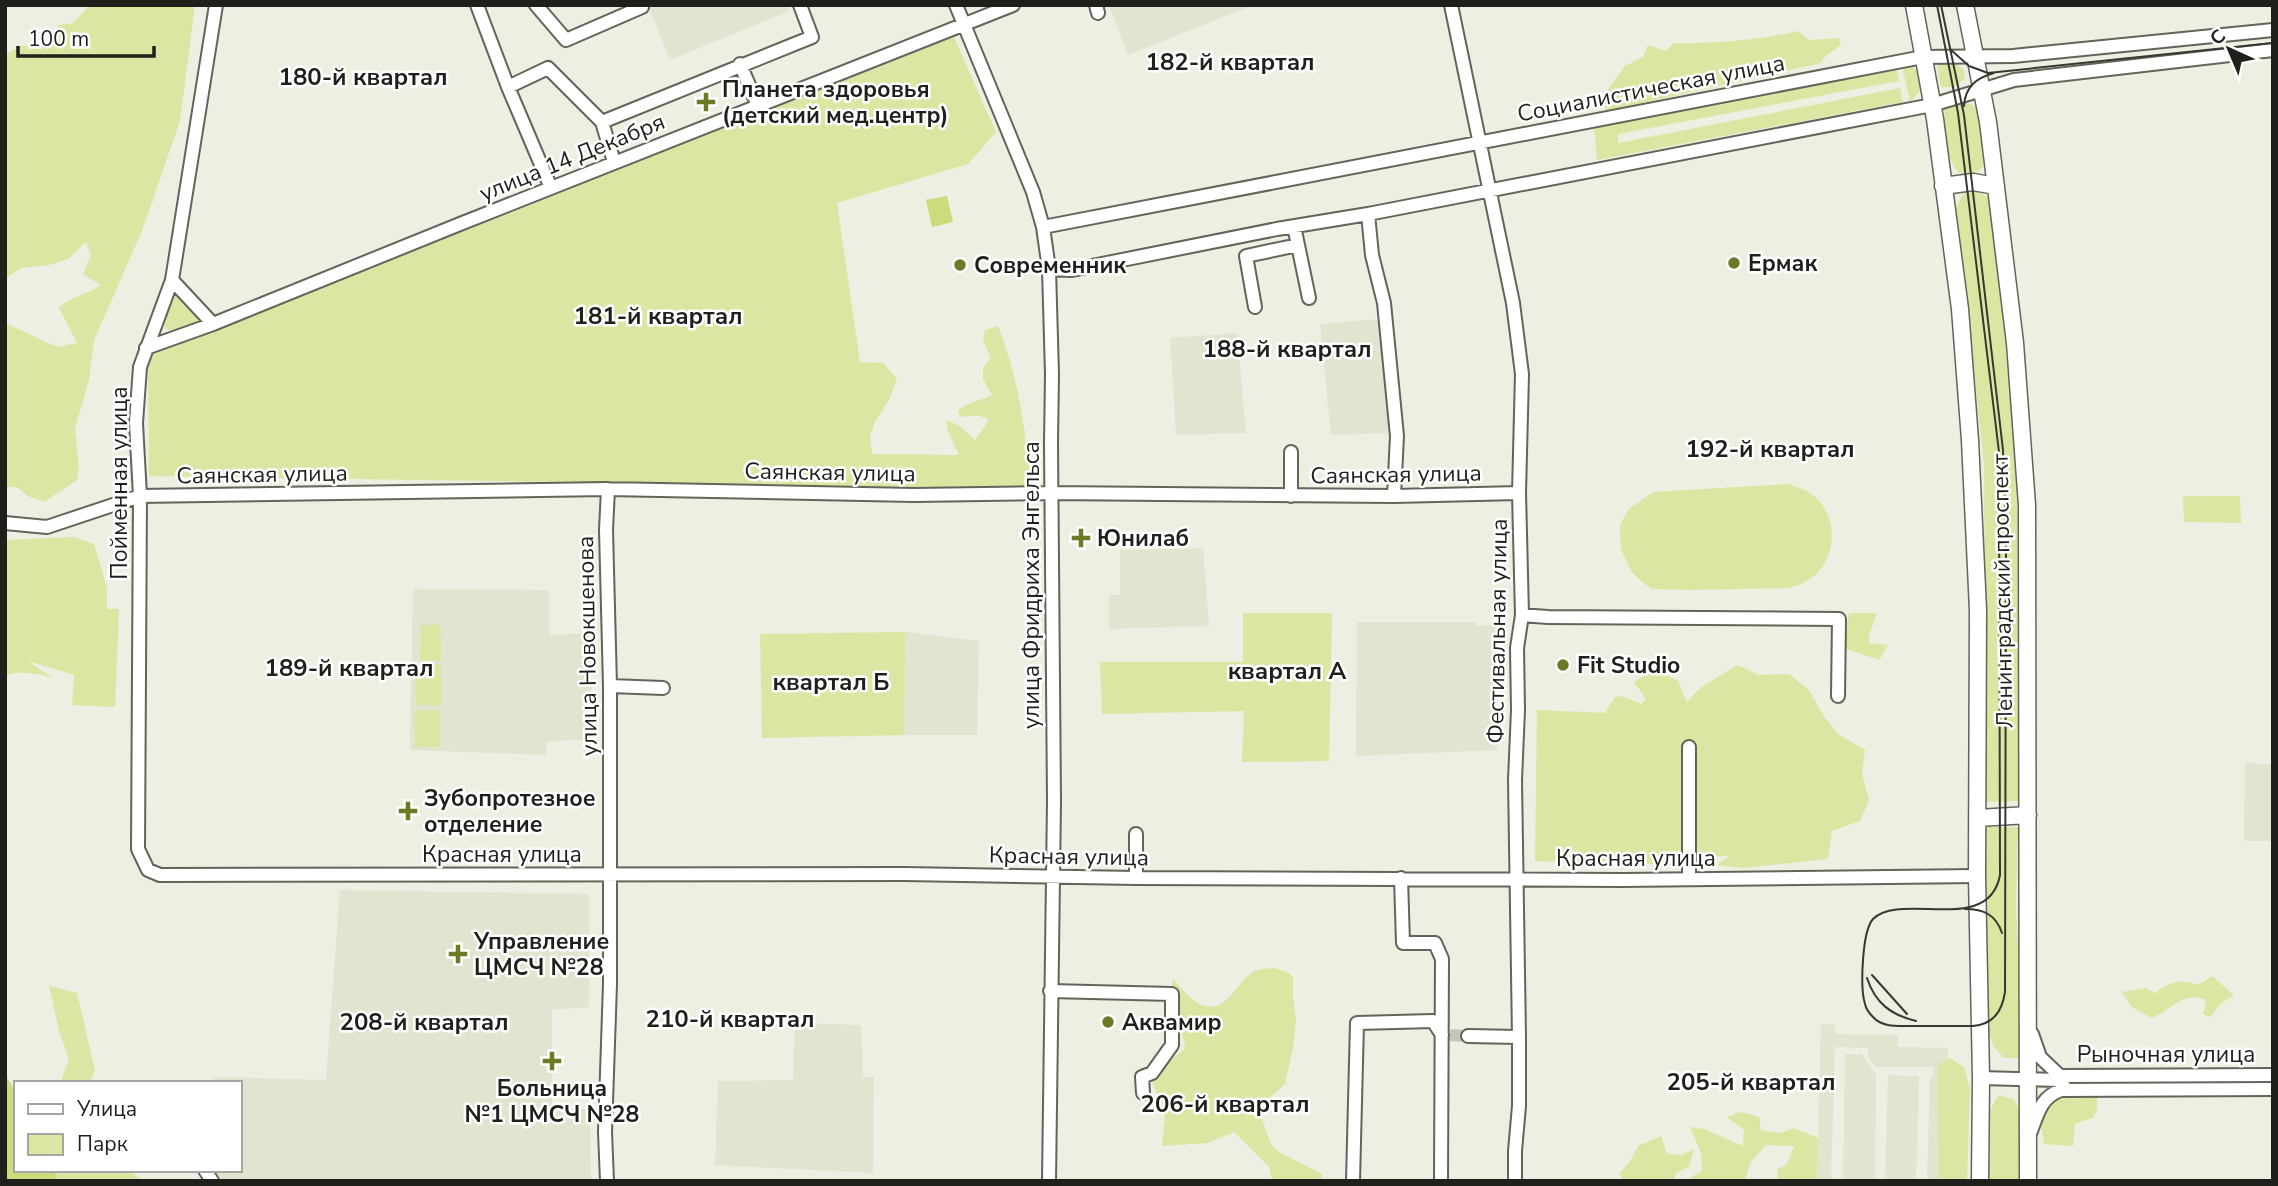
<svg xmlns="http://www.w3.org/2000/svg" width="2278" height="1186" viewBox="0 0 2278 1186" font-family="'Nunito Sans',sans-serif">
  <rect width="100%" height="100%" fill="#ecefe1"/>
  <path fill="#e0e5d0" d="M648,5H787L789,11L670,60Z
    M1109,5H1253L1128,55Z
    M1380,319L1390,433L1331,435L1320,324Z
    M1237,333L1246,433L1176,435L1170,338Z
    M1203,548L1209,626L1109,629V595H1120V550Z
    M413,589L549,590V635L590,633L593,740L547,741L546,755L410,750Z
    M1357,622H1475L1476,626L1495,625L1497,750L1356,756Z
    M905,632L979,641L977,735H904Z
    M2245,763L2273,764V841H2244Z
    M340,890L589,894V1007L552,1010V1109H590L591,1181H216L208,1170H240V1083H207L217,1077L326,1080Z
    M795,1023L861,1025L863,1077H874L873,1173L715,1165L718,1081L793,1080Z
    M1821,1024L1835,1025V1034L1898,1035V1047L1948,1048L1944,1181H1927L1930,1077L1933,1076V1067H1876L1868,1057V1048L1835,1047L1831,1181H1817Z
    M1845,1054H1862L1876,1075L1875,1181H1843Z
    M1888,1075L1919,1076L1916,1181H1885Z"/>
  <path fill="#d9e7a3" d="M90,5H195L180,121L142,231L94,340L89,380L75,428L79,470L77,480L44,502L28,496L17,487H5V323L57,347L77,343L59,308C71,296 87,295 101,285L83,274L91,255L86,242L68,259L49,265L21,268L5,279V55L21,46L51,43L59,25L73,23Z
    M1798,31L1809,40L1839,38L1841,45L1824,57L1821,63L1606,111L1602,98L1625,66L1643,57L1648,45L1665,51L1674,43C1714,44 1760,40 1798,31Z
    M954,37L996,132L968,164L837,203L860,362L883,363L897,379L890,398L875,422L870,436L872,454L959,455L947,429V420L961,427L975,440L989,420L978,415L960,417L958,410C969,402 980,401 992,395L983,379V368L991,358L983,340L985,330L998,326C1014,366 1023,411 1027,454L1031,455L1035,489L149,476L148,356Z
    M1943,62L1955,63L1964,70L1965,78L1955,87H1941L1937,67Z
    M1896,66L1899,81L1618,134V143L1900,88L1903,102L1597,160L1594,126Z
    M1902,66H1912C1925,79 1925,90 1910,101Z
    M1966,103L1973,105L1977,110L1985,153L1983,167C1949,200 1942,128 1945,108Z
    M1977,191L1991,199L2017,464L2020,801L1986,802L1984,464L1956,208L1963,194Z
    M173,296C184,296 196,311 198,321L172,331L165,328L162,321Z
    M1789,484C1799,488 1810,491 1817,499C1842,524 1834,568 1803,583C1798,586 1792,587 1787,588L1686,590L1653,589L1643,583L1631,571L1621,549L1620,525L1629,509L1653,492Z
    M2183,496H2240L2241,523L2184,522Z
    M73,537L94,544L107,588V609H119L115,707L72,705L74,675L28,661L53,678C37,674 20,669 5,676V540Z
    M1243,613H1332L1329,761L1242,762L1244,711L1102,714L1100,662H1243Z
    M1849,613H1877L1869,635V643L1888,645L1879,660L1844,648Z
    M421,625H440L441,661H420Z
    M905,632L904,735L762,738L760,634Z
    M415,664H441V705H416Z
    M1737,665L1759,675L1789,674L1809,690L1823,715L1838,734L1865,750L1862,774L1869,800L1860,821L1832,831L1828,859L1743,868L1717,865L1729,856L1686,857V865L1535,861L1537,710L1605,713L1615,697L1622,696L1641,704L1646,699L1634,682L1655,669L1678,681L1687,703C1698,685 1719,678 1737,665Z
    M415,710H440V747H415Z
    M1982,827H2018L2016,906L2023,1058H2004L1994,1047L1989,1035Z
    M1275,968L1289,973L1293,977V998L1296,1019L1293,1048L1285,1084L1266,1101L1260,1115L1271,1144L1279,1152L1322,1174V1181H1272L1269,1167L1234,1132L1208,1143L1162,1146L1165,1117L1151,1078L1185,1048L1181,1025L1169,998L1173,979C1181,987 1191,1001 1201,1005C1227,1015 1237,981 1253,972C1259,968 1268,969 1275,968Z
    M2212,976L2234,995L2219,1005L2211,1017L2203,1014L2206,1000C2184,990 2171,1010 2152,1018L2132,1007L2122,992L2146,988L2155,993C2170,982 2180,978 2198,985Z
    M49,986L77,993L95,1071L89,1083H60L69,1060L59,1031Z
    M1950,1058L1964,1067L1970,1089L1967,1181H1939L1937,1066Z
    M2091,1094L2097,1098V1109L2094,1117L2075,1124L2073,1146L2044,1144C2044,1138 2042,1132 2041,1126C2039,1093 2068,1095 2091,1094Z
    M1999,1095L2013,1099L2019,1108L2020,1181H1988C1988,1153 1981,1118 1999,1095Z
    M1741,1112L1759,1117L1761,1130L1780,1133L1794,1128L1818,1138L1817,1181H1777L1778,1169L1787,1164L1794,1146L1766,1145L1750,1163L1745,1181H1690L1691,1177L1702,1171L1701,1153L1690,1127L1704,1129L1743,1146L1744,1130L1727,1117Z
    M1661,1136L1667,1154L1681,1155L1694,1149L1689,1167L1676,1173L1674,1181H1624L1619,1173L1630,1162L1638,1146Z
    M54,1170H129L143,1181H57Z"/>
  <path fill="#cadc7b" d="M947,196L953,222L932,227L926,200Z
    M5,1075L16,1091V1170H54L57,1181H5Z"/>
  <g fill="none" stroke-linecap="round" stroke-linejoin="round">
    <path stroke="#c3c6b9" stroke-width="12" stroke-dasharray="12 6" stroke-linecap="butt" d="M1450,1035L1468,1036"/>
    <defs>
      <path id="minor" d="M216,5L172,280L140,367L136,423L140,496L138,849L148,870L160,875L905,874L1136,878L1622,880L1977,876
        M477,5L508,87L551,188
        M536,5L566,40L642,7
        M956,5L1033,192L1043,227L1049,269L1052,374L1051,443L1054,801L1049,1181
        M1096,5L1098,13
        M1451,5L1513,303L1522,374L1519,493L1522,615L1517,648L1518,710L1515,780L1519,1037V1106L1515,1151V1181
        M740,64L758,106
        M508,87L548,68L602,122L614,162
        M602,122L812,37L800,5
        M1368,214L1372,255L1384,303L1397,436L1394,496
        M1294,226L1309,298
        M1043,227L1923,57L2013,56L2273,30
        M1049,269L1072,270L1277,229L1368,214L1932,105L2014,80L2273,50
        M172,280L213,324
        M1255,307L1246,256L1298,245
        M146,348L213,324L460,224L1013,5
        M1291,496V452
        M5,523L47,527L140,496L608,489L914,495L1051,493L1394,496L1519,493
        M1522,615L1548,617L1839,619L1838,696
        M610,686L663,688
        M1689,747V879
        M1136,878V834
        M1401,878L1403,943H1435L1442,959L1441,1181
        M1050,991L1172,994V1045L1152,1073L1142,1077L1143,1093
        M2032,1034L2040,1057L2060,1076
        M1468,1036L1519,1037
        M2060,1076L2273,1075
        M1981,1078L2057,1080L2064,1086
        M2031,1131C2038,1113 2041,1097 2061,1090L2273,1089
        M205,1170L212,1181
        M607,1181L605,1132L610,984V686L606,530L608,489
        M1353,1181L1357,1023L1433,1021L1442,1035"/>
      <path id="major" d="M1914,5L1935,119L1960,309L1970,440L1978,610L1977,876L1981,1078L1980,1181
        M1965,5L1988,122L2015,343L2027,505L2028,1181
        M1943,186L1973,182L1996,186
        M1978,818L2028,815"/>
    </defs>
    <use href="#minor" stroke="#626559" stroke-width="16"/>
    <use href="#major" stroke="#626559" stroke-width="19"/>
    <use href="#minor" stroke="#fff" stroke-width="12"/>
    <use href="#major" stroke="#fff" stroke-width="16"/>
    <path stroke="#373832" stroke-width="2" d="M1937,5L1958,113L1999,452L2000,875C1989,936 1901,891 1873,919C1862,931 1860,988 1865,1004C1866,1009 1869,1013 1873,1017C1882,1027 1896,1026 1908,1026C1930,1026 1951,1026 1973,1026C1993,1024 2002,1012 2005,992L2006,529L2003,450L1964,115L1941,5
      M1950,49L1969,66L1988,73L2273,43
      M1964,106C1965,87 1976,78 1994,73
      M1965,909C1984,909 1996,915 2002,933
      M1872,975L1907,1014
      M1867,978C1875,1003 1891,1015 1916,1021"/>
  </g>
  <g fill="#6c7925" stroke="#fff" stroke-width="2.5">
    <path d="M702.5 91.5h7v7h7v7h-7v7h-7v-7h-7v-7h7z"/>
    <circle cx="1734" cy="263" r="7"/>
    <circle cx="960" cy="265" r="7"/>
    <path d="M1077.5 527.5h7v7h7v7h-7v7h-7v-7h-7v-7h7z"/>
    <circle cx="1563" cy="665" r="7"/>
    <path d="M404.5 800.5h7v7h7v7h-7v7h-7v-7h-7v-7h7z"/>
    <path d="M454.5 943.5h7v7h7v7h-7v7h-7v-7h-7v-7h7z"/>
    <circle cx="1108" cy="1022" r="7"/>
    <path d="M548.5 1050.5h7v7h7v7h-7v7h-7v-7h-7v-7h7z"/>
  </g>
  <g text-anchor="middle" stroke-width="5" stroke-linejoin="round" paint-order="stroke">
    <g font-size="23" fill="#1f201b" stroke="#fff">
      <text transform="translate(1651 88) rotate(-11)" y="8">Социалистическая улица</text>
      <text transform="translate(572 157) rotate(-22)" y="8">улица 14 Декабря</text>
      <text transform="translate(830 472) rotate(1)" y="8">Саянская улица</text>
      <text transform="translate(262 474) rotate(-1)" y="8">Саянская улица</text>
      <text transform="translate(1396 474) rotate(-1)" y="8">Саянская улица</text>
      <text transform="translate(119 483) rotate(-90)" y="8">Пойменная улица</text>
      <text transform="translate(1031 585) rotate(-90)" y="8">улица Фридриха Энгельса</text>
      <text transform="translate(2002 591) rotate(-91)" y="8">Ленинградский проспект</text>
      <text transform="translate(1497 631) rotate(-89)" y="8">Фестивальная улица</text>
      <text transform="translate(587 646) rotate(-91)" y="8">улица Новокшенова</text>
      <text x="502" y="862">Красная улица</text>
      <text transform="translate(1069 856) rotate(1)" y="8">Красная улица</text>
      <text x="1636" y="866">Красная улица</text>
      <text x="2166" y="1062">Рыночная улица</text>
    </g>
    <g font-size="23" font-weight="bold" fill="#1f201b" stroke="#fff" text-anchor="start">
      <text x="722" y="97">Планета здоровья<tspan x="722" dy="26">(детский мед.центр)</tspan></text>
      <text x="1748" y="271">Ермак</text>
      <text x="974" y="273">Современник</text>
      <text x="1097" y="546">Юнилаб</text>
      <text x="1577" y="673">Fit Studio</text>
      <text x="424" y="806">Зубопротезное<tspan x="424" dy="26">отделение</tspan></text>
      <text x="474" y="949">Управление<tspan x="474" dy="26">ЦМСЧ №28</tspan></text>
      <text x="1122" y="1030">Аквамир</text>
      <text x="552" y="1096" text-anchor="middle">Больница<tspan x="552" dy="26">№1 ЦМСЧ №28</tspan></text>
    </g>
    <g font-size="24" font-weight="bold" fill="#1f201b" stroke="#fff">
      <text x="1230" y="70">182-й квартал</text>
      <text x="363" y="85">180-й квартал</text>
      <text x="658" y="324">181-й квартал</text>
      <text x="1287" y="357">188-й квартал</text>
      <text x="1770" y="457">192-й квартал</text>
      <text x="349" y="676">189-й квартал</text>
      <text x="1287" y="679">квартал А</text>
      <text x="831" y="690">квартал Б</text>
      <text x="730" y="1027">210-й квартал</text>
      <text x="424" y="1030">208-й квартал</text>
      <text x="1751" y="1090">205-й квартал</text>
      <text x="1225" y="1112">206-й квартал</text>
    </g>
  </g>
  <rect width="2278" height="1186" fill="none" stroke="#1f201b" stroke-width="14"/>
  <rect x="14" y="1081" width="228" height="91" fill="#ffffff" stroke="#a5a6a4" stroke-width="2"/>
  <rect x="28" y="1104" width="35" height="10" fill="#ffffff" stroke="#a5a6a4" stroke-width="2"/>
  <text x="77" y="1116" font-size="21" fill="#1f201b">Улица</text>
  <rect x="28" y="1134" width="35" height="21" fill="#d9e7a3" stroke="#a5a6a4" stroke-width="2"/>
  <text x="77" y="1151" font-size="21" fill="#1f201b">Парк</text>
  <g transform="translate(2229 49) rotate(316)" stroke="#ffffff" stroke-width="5" paint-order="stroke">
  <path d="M0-5L12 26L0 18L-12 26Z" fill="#1f201b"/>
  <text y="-10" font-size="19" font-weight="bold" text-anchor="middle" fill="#1f201b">С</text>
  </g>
  <path d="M18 46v10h136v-10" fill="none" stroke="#1f201b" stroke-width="3.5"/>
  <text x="28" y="46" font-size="21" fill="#1f201b" stroke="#ffffff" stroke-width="5" paint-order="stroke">100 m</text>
</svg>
